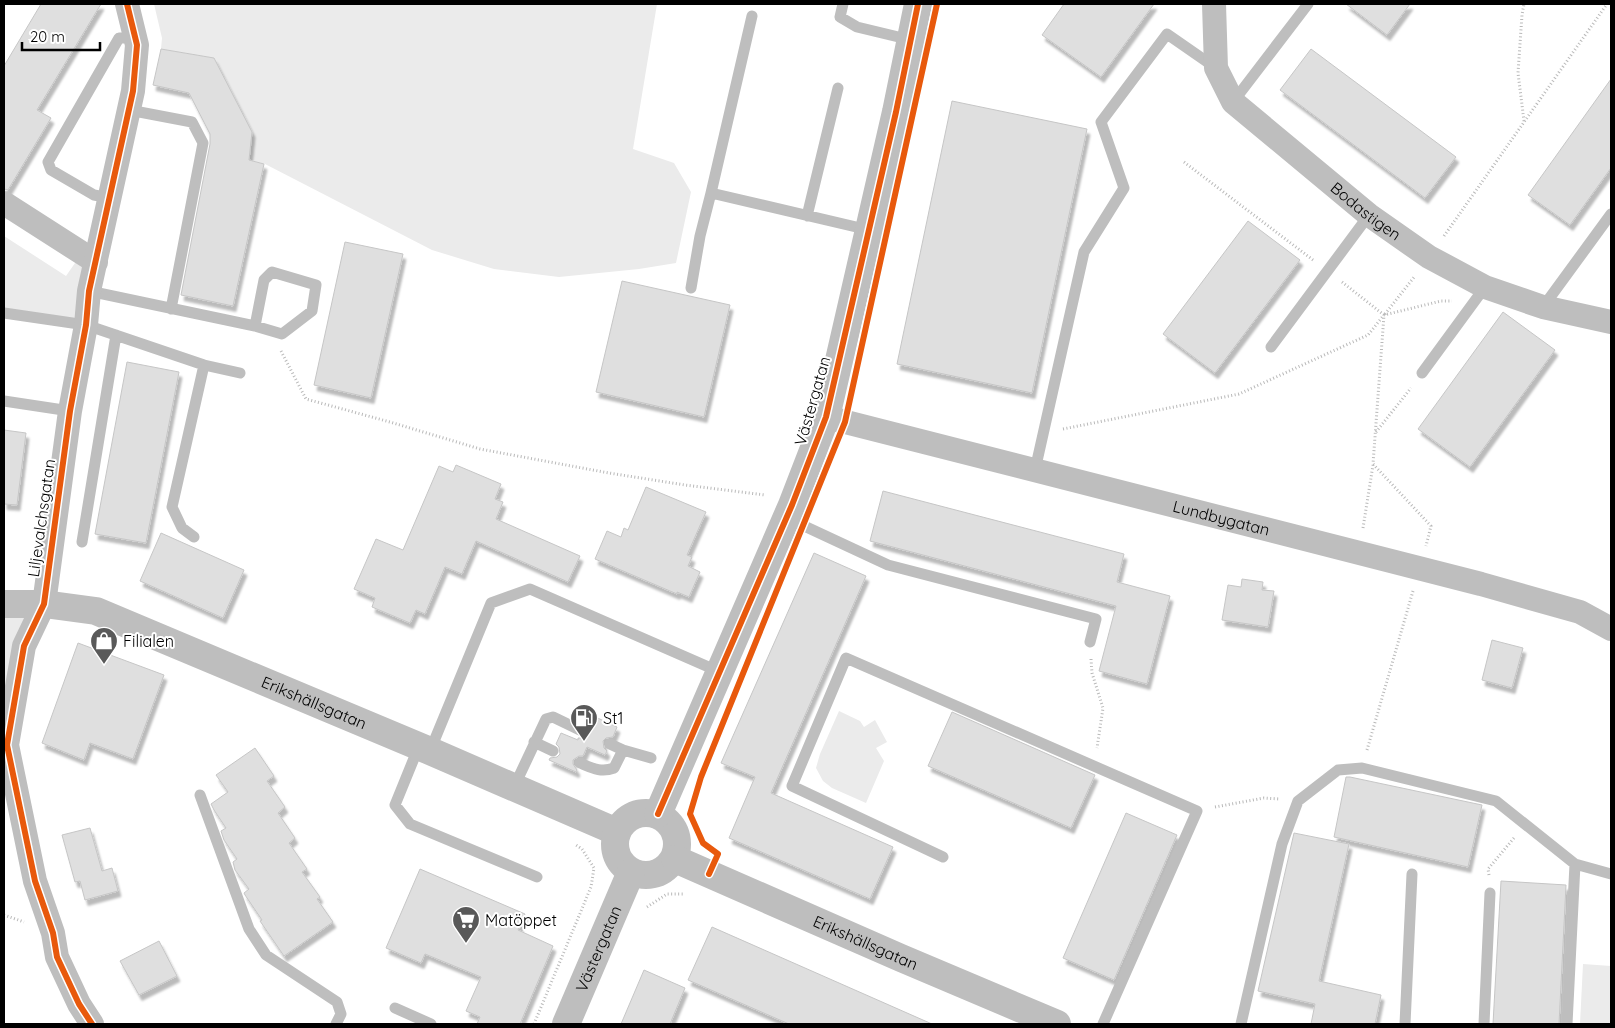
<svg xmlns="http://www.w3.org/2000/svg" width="1615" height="1028" viewBox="0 0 1615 1028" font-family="Quicksand,sans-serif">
  <defs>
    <filter id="shadow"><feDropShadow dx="3" dy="5.5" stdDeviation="1" flood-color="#0004"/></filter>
  </defs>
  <rect width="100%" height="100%" fill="#fff"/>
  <path fill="#ebebeb" d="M154,4H657L633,149L674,163L691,192L676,263L639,269L559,277L494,269L432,250L265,164L249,160L252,132L214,58L161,49L162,38Z
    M4,236L66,276L82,253L86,325L4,313Z
    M4,604H44L4,713Z
    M839,711L860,721L864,727L875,720L887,742L876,748L884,761L866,803L832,788L823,781L816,768L820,754Z
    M1583,964L1611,966V1024H1580Z"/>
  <path fill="#dfdfdf" stroke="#c6c6c6" filter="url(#shadow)" d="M41,4H101L37,110L51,118L8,190L4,189V66Z
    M1064,4H1154L1101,77L1042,35Z
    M1346,4H1410L1387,35Z
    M161,49L214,58L252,132L249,160L264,164L233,306L181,295L210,144V134L189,93L153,85Z
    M1311,49L1456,157L1425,198L1280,90Z
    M1611,79V168L1570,225L1528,195Z
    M952,101L1087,129L1032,393L897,364Z
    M1248,221L1300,260L1215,373L1163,334Z
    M345,242L403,254L371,398L314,385Z
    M622,281L730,305L704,417L596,392Z
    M1503,312L1555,350L1470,467L1418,429Z
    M127,362L179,372L146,543L95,534Z
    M4,430L26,433L17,505L4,504Z
    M456,465L501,484L495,499L503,502L496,519L580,556L568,582L476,541L462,574L445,567L425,614L416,610L410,623L372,607L375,598L354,589L376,539L403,550L439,466L453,472Z
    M646,487L706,512L687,555L692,557L688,566L700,572L689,597L677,592V594L595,559L607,531L621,537L624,528L628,530Z
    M883,491L1124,554L1117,582L1170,596L1147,684L1099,671L1116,606L870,541Z
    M161,533L244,570L223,618L140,581Z
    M814,553L866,576L771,793L893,847L870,899L729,838L755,777L721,763Z
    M1242,579L1263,582L1262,590L1274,591L1268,627L1222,620L1228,585L1241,587Z
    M1492,640L1523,648L1512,688L1482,680Z
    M78,643L164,675L133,759L90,743L84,760L42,743Z
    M952,712L1095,775L1071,828L928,766Z
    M589,714L617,727L613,737L606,738L603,741L604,748L607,751L605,755L587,747L583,756H579L573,760V764L577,770L576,772L549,760L550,758L557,757L560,754L559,747L556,744L561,733L578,740V738H583L587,737L589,730L585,724Z
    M255,748L274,776L267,781L285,807L278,813L295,838L289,843L307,869L302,872L320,897L317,899L333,922L284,956L260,921L262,920L245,895L244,893L249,889L235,870L233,862L237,859L224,840L221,831L226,828L214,810L211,804L228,792L216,775Z
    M1346,777H1350L1482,805L1468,867L1334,837Z
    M1126,813L1177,835L1114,980L1063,958Z
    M90,828L102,871L112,868L118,891L85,900L80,881L75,882L62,835Z
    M1294,833L1349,844L1319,981L1381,995L1375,1024H1311L1315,1004L1258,991Z
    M420,869L525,914L518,930L553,946L520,1024H477L480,1017L466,1011L481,977L425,954L421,963L386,948Z
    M1501,881L1566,885L1559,1024H1493Z
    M712,927L932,1024H789L688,980Z
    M159,941L177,976L139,995L120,961Z
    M644,970L685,988L670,1024H621Z"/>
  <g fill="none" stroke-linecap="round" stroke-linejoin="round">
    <path stroke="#b9b9b9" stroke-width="3" stroke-dasharray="1 2.5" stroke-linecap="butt" d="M1524,121L1518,73L1522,15L1524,4
      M1184,162L1313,260
      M1444,236L1607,4
      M1342,282L1384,315L1373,464L1431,526L1426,546
      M1385,314L1415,276
      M281,351L306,399L390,422L480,449L609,473L685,485L765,495
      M1063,429L1239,394L1368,335L1384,315L1441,301H1452
      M1376,432L1411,388
      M1363,528L1373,465
      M1091,659L1092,673L1103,708L1097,748
      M1367,750L1413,591
      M1215,807L1264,798L1280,799
      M1489,875L1488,869L1514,838
      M647,907L667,894H684
      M4,915L24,922
      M534,1024L591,887L594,868L582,849L576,845"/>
    <path stroke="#bebebe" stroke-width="11" d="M843,4L840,17L857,27L911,40
      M1233,102L1308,4
      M129,110L192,122L203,143L171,309
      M711,193L752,16
      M110,198L94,195L51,170L48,162L119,38H135
      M807,216L838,88
      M691,288L700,236L711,193L869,230
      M89,291L255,326L264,280L272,272L316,285L312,311L282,334L255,326
      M1543,307L1611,214
      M4,313L86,325L204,365L240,373
      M1271,347L1369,215
      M1422,373L1485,287
      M4,401L70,411
      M1035,470L1084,252L1124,188L1101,122L1167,34L1216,68
      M787,518L888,565L1096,619L1090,642
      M194,537L182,528L172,507L204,365
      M82,542L116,335
      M534,742L553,751
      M610,744L623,750L651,758
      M419,746L395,805L410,824L537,877
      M430,751L491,603L530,589L720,672
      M580,763C592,768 601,773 614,768L623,750
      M514,787L546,719L553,717L582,731
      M200,795L249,929L266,955L337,1002L341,1014L336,1024
      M943,857L792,786L846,658L1197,811L1103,1024
      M395,1008L431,1024
      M1241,1024L1282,844L1298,801L1338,770L1362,768L1496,801L1575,864L1611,874
      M1405,1024L1412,874
      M1484,1024L1490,893
      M1567,1024L1575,864"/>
    <g stroke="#bebebe" stroke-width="24">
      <path id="s1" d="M1214,4L1216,68L1233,102L1369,215L1429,257L1485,287L1543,307L1611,322"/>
      <path d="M4,203L96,262"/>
      <path id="s2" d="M826,417L1481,584L1580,612L1611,629"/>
      <path d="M92,1024L79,1004L57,957L53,933L35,881L7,745L24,646L44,604L70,411L86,325L89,291L133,91L137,45L127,4"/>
    </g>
    <g stroke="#bebebe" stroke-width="28">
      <path id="s3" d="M4,604H44L96,611L430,751L617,832"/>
      <circle cx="646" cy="844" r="31"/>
      <path d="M658,814L792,505L826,417L896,112L918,4"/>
      <path id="s4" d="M675,859L901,958L1057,1024"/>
      <path id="s5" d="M566,1024L631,872"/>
    </g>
    <defs>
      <path id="cycleway" d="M658,814L792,505L826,417L896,112L918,4
        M709,874L718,854L703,843L690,814L701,777L845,422L937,4
        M92,1024L79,1004L57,957L53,933L35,881L7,745L24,646L44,604L70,411L86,325L89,291L133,91L137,45L127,4"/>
    </defs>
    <use href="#cycleway" stroke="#fff" stroke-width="9"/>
    <use href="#cycleway" stroke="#e8590c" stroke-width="6"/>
  </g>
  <defs>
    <symbol id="shop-pin" viewBox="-11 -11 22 30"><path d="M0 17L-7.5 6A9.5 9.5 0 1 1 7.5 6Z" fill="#595959" stroke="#fff"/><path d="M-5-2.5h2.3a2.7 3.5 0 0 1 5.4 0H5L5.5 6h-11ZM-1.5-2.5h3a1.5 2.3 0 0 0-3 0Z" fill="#fff"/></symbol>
    <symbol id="fuel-pin" viewBox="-11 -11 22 30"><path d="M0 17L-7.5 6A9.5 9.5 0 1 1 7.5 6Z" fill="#595959" stroke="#fff"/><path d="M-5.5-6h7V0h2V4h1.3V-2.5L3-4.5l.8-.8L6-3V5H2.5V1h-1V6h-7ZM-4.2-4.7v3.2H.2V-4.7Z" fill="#fff"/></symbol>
    <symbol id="supermarket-pin" viewBox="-11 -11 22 30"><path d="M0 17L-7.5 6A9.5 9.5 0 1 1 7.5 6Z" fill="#595959" stroke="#fff"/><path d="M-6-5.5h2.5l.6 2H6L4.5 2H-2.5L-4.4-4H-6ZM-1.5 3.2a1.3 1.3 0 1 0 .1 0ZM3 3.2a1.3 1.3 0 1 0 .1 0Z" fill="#fff"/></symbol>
  </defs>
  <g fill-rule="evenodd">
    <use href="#shop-pin" x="88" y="625" width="32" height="43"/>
    <use href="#fuel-pin" x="568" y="702" width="32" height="43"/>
    <use href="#supermarket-pin" x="450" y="904" width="32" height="43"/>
  </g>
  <g text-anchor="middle" stroke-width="4" stroke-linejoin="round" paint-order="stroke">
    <g font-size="16" fill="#000" stroke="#fff">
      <text dy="6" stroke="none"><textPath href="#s1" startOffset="274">Bodastigen</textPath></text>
      <text transform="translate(812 401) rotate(-74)" y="6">Västergatan</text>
      <text dy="6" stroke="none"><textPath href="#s2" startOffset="408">Lundbygatan</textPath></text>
      <text transform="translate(41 518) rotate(-82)" y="6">Liljevalchsgatan</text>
      <text dy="6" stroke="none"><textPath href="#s3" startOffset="329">Erikshällsgatan</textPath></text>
      <text dy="6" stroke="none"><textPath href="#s4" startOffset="208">Erikshällsgatan</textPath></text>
      <text dy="6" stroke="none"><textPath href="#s5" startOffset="82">Västergatan</textPath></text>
    </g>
    <g font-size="16" fill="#000" stroke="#fff" text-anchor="start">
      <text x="123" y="647">Filialen</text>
      <text x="603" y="724">St1</text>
      <text x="485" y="926">Matöppet</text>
    </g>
  </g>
  <rect width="1615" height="1028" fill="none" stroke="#000000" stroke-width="10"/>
  <path d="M22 42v8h78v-8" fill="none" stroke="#000000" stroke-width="2.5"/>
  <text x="30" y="42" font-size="15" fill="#000000" stroke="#ffffff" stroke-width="4" paint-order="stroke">20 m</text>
</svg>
